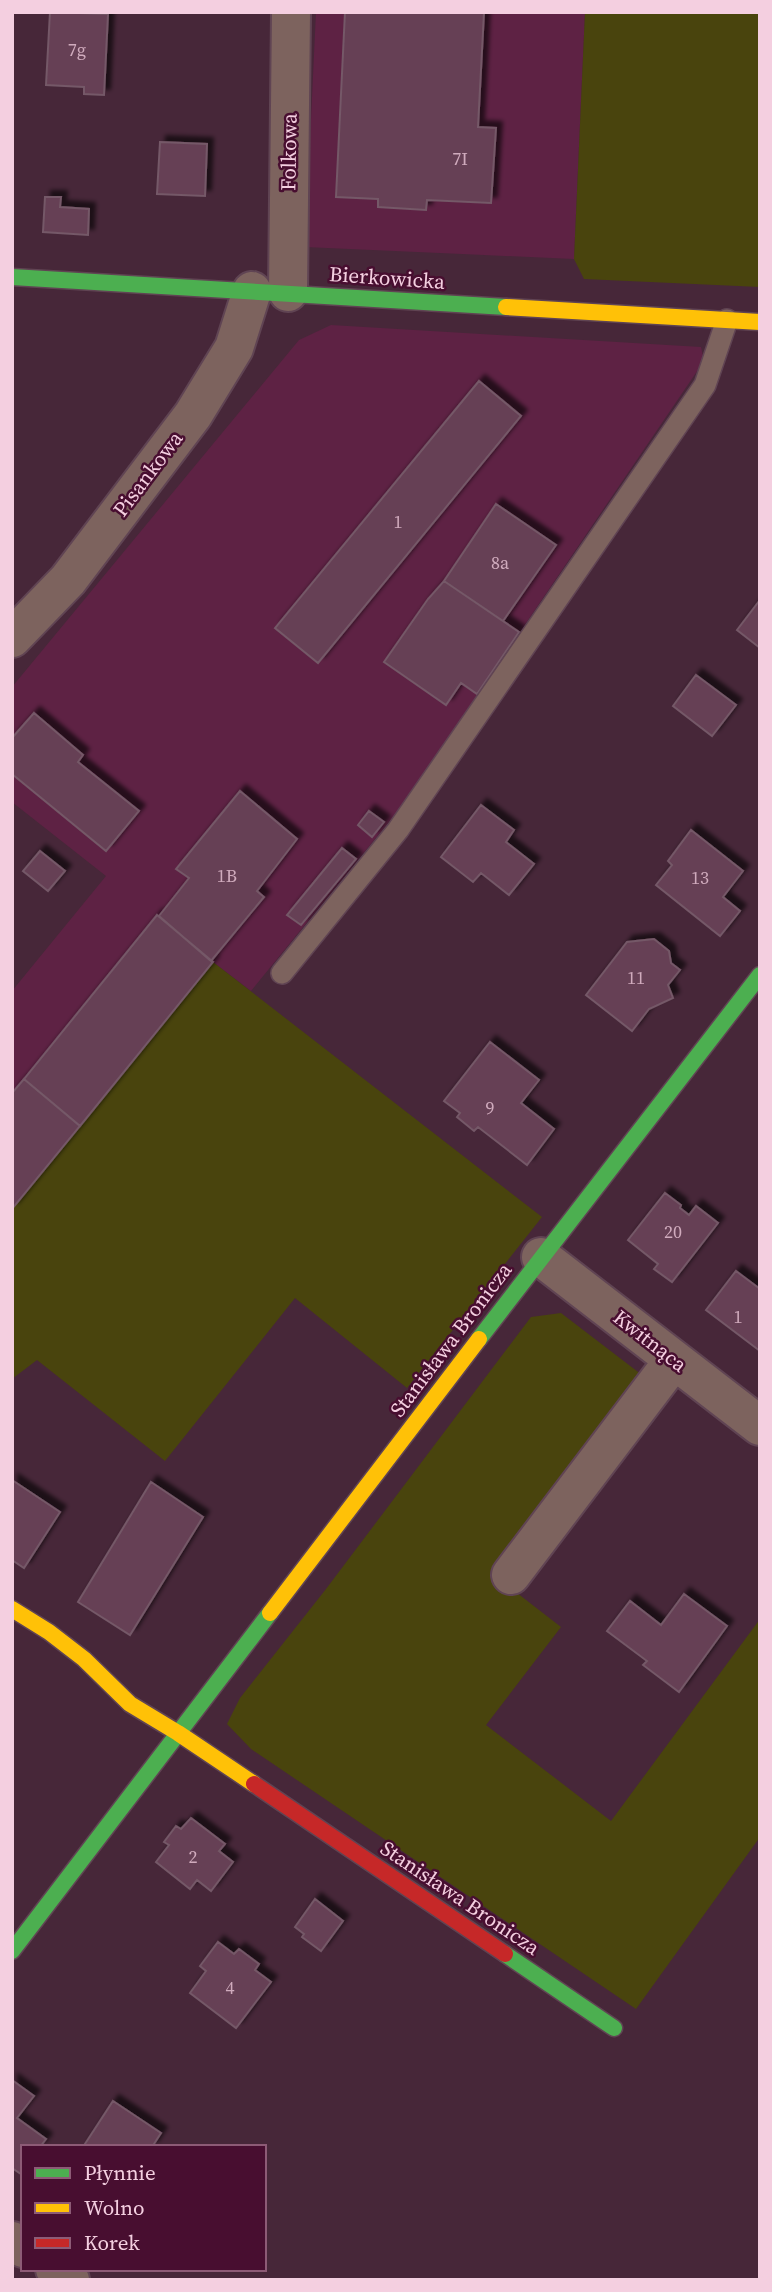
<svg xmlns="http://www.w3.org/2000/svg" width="772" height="2292" viewBox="0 0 772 2292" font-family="'Source Serif 4',serif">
  <defs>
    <filter id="shadow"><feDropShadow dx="6" dy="-6" stdDeviation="2" flood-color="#0009"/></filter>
  </defs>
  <rect width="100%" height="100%" fill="#472739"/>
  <path fill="#5e2244" d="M316,12H585L574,259L305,247Z
    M331,325L701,347L704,361L401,807L251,991L213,962L12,1209V991L106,876L12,802V687L299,340Z"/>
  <path fill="#49440d" d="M585,12H760V287L584,279L574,259Z
    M213,962L542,1217L407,1388L295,1298L165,1461L37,1360L12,1379V1209Z
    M561,1313L642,1375L490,1572L561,1627L486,1725L611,1821L760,1619V1837L636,2009L251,1749L227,1724L240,1698L326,1589L531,1317Z"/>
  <path fill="#664055" stroke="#745867" stroke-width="2" filter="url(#shadow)" d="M50,12L108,14L104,95L84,94V87L46,85Z
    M345,12H484L478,127L496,128L491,203L427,200L426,210L378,207V199L336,197Z
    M160,142L207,144L205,196L157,194Z
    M45,197H61L60,207L89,209L88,235L43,232Z
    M479,381L521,416L318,663L275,628Z
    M496,504L556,545L503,621L444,581Z
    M444,581L519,632L477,694L461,683L446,705L384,662L428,599Z
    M760,600V648L737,630Z
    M696,675L736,705L712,736L673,706Z
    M34,713L83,755L78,762L139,811L106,851L12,774V738Z
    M240,791L297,839L257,891L264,897L211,961L159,916L189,878L176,869Z
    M481,805L514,830L506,842L534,864L509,895L481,873L473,882L441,857Z
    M369,811L384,822L372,837L358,825Z
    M691,830L743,871L723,897L740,911L720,936L656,885L672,865L668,861Z
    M342,848L356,859L301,925L287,915Z
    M40,851L65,871L48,891L23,871Z
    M157,915L213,962L80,1126L24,1079Z
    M654,939L669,951L671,963L680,970L668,985L673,998L649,1009L632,1031L586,995L627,942Z
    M490,1042L539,1080L521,1103L554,1129L527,1165L478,1127L474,1131L457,1117L460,1113L444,1101Z
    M24,1079L80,1126L12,1209V1093Z
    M665,1193L681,1205L680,1208L689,1215L696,1206L718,1223L672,1282L654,1269L658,1264L628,1240Z
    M736,1271L760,1289V1351L706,1310Z
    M12,1480L60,1512L24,1568L12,1560Z
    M151,1482L203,1517L130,1635L78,1602Z
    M684,1594L727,1626L679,1692L643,1665L647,1661L607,1631L630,1601L661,1625Z
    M191,1818L225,1844L219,1851L233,1862L211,1891L197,1880L190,1889L156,1862L169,1845L164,1842L176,1826L181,1829Z
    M315,1899L343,1921L321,1951L302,1937L304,1934L295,1927Z
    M218,1942L234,1954L239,1949L259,1964L255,1970L271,1982L236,2028L190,1993L206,1971L200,1966Z
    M12,2080L34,2096L17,2118L46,2139L40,2147H23V2171L21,2174L12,2168Z
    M113,2101L161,2133L152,2147H83Z"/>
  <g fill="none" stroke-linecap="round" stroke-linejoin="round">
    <defs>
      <path id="lane" d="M282,973L398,830L705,385L727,320"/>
      <path id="street" d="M288,292L291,12
        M12,638L68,580L193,415L234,348L252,291
        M541,1257L760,1426
        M511,1575L674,1360
        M12,2241L23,2248
        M55,2269L70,2280"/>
      <path id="fast" d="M12,277L506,307
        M479,1339L760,975
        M12,1951L270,1613
        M505,1954L614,2028"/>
      <path id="slow" d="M506,307L760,322
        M12,1609L49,1632L84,1659L130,1704L178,1733L254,1784
        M270,1613L479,1339"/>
      <path id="jam" d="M254,1784L505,1954"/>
    </defs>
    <use href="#lane" stroke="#604453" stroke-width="24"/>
    <use href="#street" stroke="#604453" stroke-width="42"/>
    <use href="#fast" stroke="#604453" stroke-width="19"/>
    <use href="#slow" stroke="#604453" stroke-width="19"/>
    <use href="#jam" stroke="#604453" stroke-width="19"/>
    <use href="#lane" stroke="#7d635e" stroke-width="21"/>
    <use href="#street" stroke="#7d635e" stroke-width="38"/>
    <use href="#fast" stroke="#4caf50" stroke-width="16"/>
    <use href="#slow" stroke="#ffc107" stroke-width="16"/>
    <use href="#jam" stroke="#c62828" stroke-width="16"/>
  </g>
  <g text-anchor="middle" stroke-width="5" stroke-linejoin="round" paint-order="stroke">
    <g font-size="18" fill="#d0abbd">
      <text x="77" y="56">7g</text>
      <text x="460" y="165">7I</text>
      <text x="398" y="528">1</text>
      <text x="500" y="569">8a</text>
      <text x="227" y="882">1B</text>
      <text x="700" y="884">13</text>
      <text x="636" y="984">11</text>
      <text x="490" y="1114">9</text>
      <text x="673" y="1238">20</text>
      <text x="738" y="1323">1</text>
      <text x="193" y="1863">2</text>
      <text x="230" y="1994">4</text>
    </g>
    <g font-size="21" fill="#f4cfe0" stroke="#480e30">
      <text transform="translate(289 152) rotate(-89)" y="7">Folkowa</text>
      <text transform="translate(387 278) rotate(4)" y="7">Bierkowicka</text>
      <text transform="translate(148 474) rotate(-53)" y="7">Pisankowa</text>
      <text transform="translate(451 1340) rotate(-53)" y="7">Stanisława Bronicza</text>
      <text transform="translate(650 1341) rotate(38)" y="7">Kwitnąca</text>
      <text transform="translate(460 1898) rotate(34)" y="7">Stanisława Bronicza</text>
    </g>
  </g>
  <rect width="772" height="2292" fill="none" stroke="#f4cfe0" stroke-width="28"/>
  <rect x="21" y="2145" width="245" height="126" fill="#480e30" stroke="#8d5b76" stroke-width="2"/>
  <rect x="35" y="2168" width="35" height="10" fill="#4caf50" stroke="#8d5b76" stroke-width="2"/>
  <text x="84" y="2180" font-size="21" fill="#f4cfe0">Płynnie</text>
  <rect x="35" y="2203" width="35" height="10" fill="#ffc107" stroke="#8d5b76" stroke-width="2"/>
  <text x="84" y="2215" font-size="21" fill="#f4cfe0">Wolno</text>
  <rect x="35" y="2238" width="35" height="10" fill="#c62828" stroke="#8d5b76" stroke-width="2"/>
  <text x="84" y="2250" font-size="21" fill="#f4cfe0">Korek</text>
</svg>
